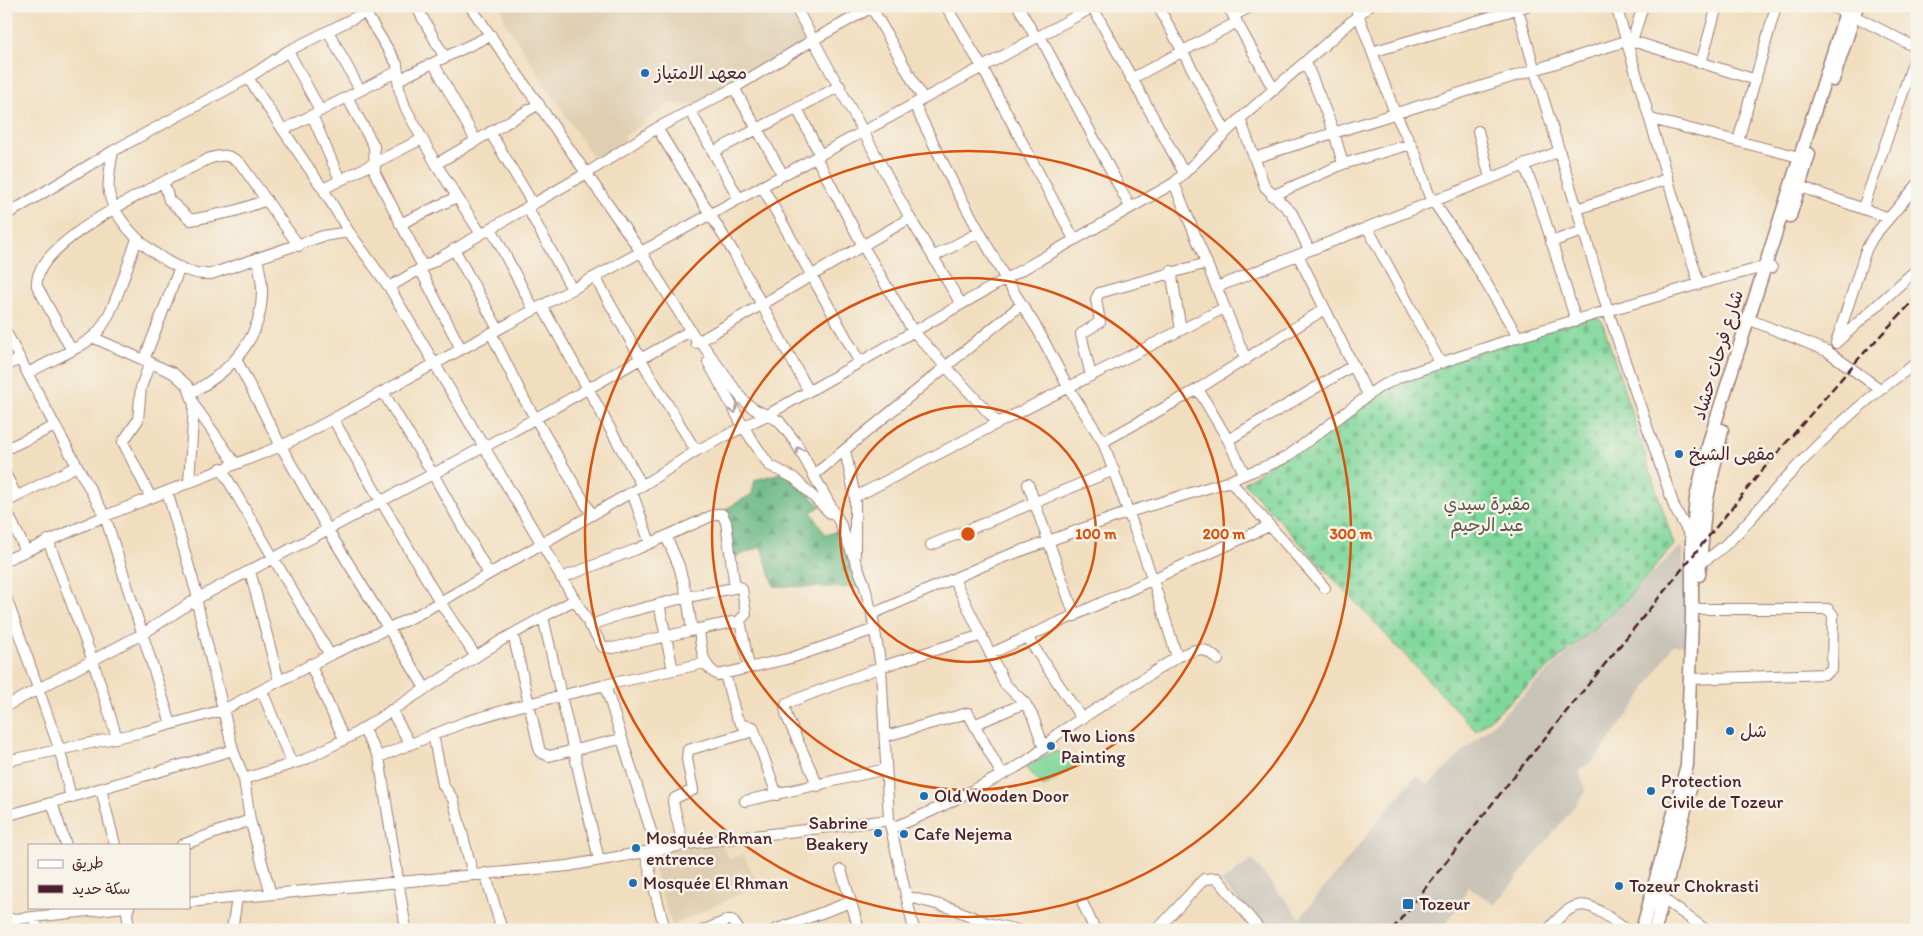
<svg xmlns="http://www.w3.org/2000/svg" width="1923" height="936" viewBox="0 0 1923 936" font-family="Itim,'Playpen Sans Arabic',sans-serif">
  <defs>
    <pattern id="forest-firs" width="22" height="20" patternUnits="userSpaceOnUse" patternTransform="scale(1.25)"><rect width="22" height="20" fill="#68b884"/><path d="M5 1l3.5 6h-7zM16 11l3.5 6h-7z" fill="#58956c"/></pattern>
    <pattern id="cemetery-stones" width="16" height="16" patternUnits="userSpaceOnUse" patternTransform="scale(1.25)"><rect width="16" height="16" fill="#81d89c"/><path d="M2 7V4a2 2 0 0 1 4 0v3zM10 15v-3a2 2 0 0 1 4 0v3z" fill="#71b987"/></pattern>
  </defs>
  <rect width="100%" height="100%" fill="#f7f3e8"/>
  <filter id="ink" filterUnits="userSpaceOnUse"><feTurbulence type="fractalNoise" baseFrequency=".02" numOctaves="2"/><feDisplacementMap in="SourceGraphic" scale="10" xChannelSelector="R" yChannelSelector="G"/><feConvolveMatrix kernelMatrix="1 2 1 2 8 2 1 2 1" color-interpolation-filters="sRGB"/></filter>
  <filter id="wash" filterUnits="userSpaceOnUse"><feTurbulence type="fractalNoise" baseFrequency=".0096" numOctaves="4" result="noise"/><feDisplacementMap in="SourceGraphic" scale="20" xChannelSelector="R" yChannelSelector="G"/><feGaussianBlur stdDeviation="1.12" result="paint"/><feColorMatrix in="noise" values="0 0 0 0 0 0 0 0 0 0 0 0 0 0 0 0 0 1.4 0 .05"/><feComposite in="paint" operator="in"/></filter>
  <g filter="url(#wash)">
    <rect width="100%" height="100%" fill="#f1debf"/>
    <path fill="#dfceb1" d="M502,6H786L808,42L695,104H669L624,137L626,145L598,157L592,156L505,22Z
      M717,836L729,860L743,854L759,885L672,926L648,852Z"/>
    <path fill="#c9c3b8" d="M1682,545L1689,644L1673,645L1638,701L1595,759L1579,770L1586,792L1495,905L1468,886L1460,905L1441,930H1265L1221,882L1252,860L1300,918L1416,775L1428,785Z"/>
    <path fill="url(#forest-firs)" stroke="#596c58" d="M785,472L821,506L811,512L826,535L840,530L859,588L774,586L761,547L732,558L726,509L752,494L755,480Z"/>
    <path fill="url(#cemetery-stones)" stroke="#667c64" d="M1594,316L1602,321L1674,545L1623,603L1476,731L1244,483L1390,380Z"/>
    <path fill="#81d89c" stroke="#667c64" d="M1053,752H1063L1075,765L1044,787L1026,767Z"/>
  </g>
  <g filter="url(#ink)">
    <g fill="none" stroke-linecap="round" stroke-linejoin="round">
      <defs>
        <path id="minor" d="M416,6L445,58
          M470,6L641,252L694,336
          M795,6L910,218L961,304
          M946,6L982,67L1074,239
          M1018,6L1036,38
          M1092,6L1184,173
          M1158,6L1226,132
          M1228,6L1274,90
          M1355,6L1395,113L1416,155L1429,195L1466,249L1518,337
          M1517,6L1535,71L1608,311L1675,509L1693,540
          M1616,6L1699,284
          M1829,6L1854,16L1917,48
          M872,8L923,99
          M365,12L397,64L399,88L405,107L436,164L481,234
          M1233,16L1252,6
          M328,31L360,90
          M1040,36L1130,207
          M1632,41L1643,6
          M288,51L320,110
          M1372,52L1527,6
          M1306,63L1334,132L1343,164
          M1701,63L1717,6
          M434,64L476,141
          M248,78L323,189L349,232L389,287L603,647L613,648L699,629C701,646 701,666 718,675L791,658L875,629
          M1131,79L1237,22
          M398,80L491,35
          M734,88L783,175
          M347,97L374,146L375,173L423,267
          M914,104L955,187L1005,278L1038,330L1068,387L1103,442L1153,580L1177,657C1197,649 1202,644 1218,660
          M690,110L739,199
          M798,110L820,155
          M312,115L340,180
          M1240,119L1265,187L1292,213L1309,250
          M1651,119L1807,159
          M657,128L734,253L808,390
          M283,130L398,71
          M1478,131L1490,178
          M490,132L533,204
          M1738,141L1776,6
          M113,151C111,164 107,180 109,193C116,230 174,277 211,274L323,236L349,232
          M713,152L840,86
          M816,157L863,246L913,331L998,423L1181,330L1171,271
          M1254,158L1626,41L1639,43L1756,80
          M436,164L539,104
          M1524,164L1544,217L1576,321
          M164,182L169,200L191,220L235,211L267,200
          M1174,183L1246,360
          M1793,184L1889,218
          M762,186L859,361
          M323,189L422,139
          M1272,196L1343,164L1411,144
          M527,207L572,289
          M1863,208L1917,52
          M1577,209L1667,179
          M6,215L113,151L248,78L288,51L378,6
          M400,224L457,197
          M1367,227L1440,362
          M491,228L534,310
          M1551,242L1583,231
          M454,249L498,329
          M1298,255L1368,395
          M933,257L980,232
          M420,269L461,349
          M595,277L651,377L696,451
          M389,287L587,173L657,128L734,88L813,40L874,6
          M1217,287L1560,151
          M542,306L642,486
          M1748,319L1827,351L1880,389
          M1181,330L1224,308
          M6,332L55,426L105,516L171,724
          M491,333L524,399L592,515
          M694,336L700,341L742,399L754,409L779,421L796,443L840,523L864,583L872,614L881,667L889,820L914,930
          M92,337L173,373L188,386L194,405L189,482
          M1838,341L1917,269
          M696,343L910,218
          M1836,343L1866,250L1873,237L1917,185
          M71,349L37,286C31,241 173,178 208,159C222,154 228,154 240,163L299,246
          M236,359L281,446L328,530L425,688
          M144,360L180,267
          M150,362L141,387L138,420L123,442L151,498
          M708,362L744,428L769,465L794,478L830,513
          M6,366L20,359
          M28,373C47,362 80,349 95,335C113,318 128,263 137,239
          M1091,376L1081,334L1100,322L1096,299L1099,293L1207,263
          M1198,389L1228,440L1244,473
          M191,393C231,371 263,338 262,289C262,279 259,268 257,258
          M194,405L235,463
          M333,419L440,602L476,657
          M1228,440L1354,365
          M1103,442L1198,389L1323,310
          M6,449L55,426
          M845,450L855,497
          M221,468L330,655
          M6,475L16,495
          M814,475L1022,304
          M1230,481L1325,588
          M1028,484L1075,616
          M167,491L198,598L197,603L233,750
          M632,492L650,543
          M6,502L77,466
          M6,510L26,551
          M48,540L93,661L117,738
          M931,545L1114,470
          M855,555V497L998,423
          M6,560L105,516L281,446L305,434L1095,6
          M1697,564C1730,550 1763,502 1788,476C1827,434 1869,395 1917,363
          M250,571L279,681
          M489,574L637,489L696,451L769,414L1174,183L1240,119L1369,6
          M561,578L637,549L716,514H722L726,522L735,588
          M954,579L1005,684L1025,703L1033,717L1044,748
          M6,597L60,751L71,798
          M659,604L673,670
          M872,614L1001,558L1129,512L1230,481C1249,471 1269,467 1288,456L1378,388L1402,376L1518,337L1699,284L1764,267L1772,268
          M543,617L599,860
          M589,626L624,613L687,597L679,566L666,536
          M699,629L733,622L741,625L749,668
          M692,630L687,597L739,587L742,589L746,614L737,623
          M513,634L540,752L549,756L621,739
          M1027,637L1082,719
          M990,654L1269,526
          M310,664L344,739
          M725,674L736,716L742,725L753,727L777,795
          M1690,679L1825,674L1832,669L1833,615L1828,609H1699
          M605,685L705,663
          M262,691L292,764
          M6,706L144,633L198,598L499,439L690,331
          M391,710L410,744
          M976,724L1025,703
          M363,729L379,757L406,930
          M433,734L443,785L453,799L473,874
          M886,736L968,713L1002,775
          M379,757L465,722L519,706L605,685L657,850
          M6,761L143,732L223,710L330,655L417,615L489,574L433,474L383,392
          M244,779L304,760L353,735L502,640L574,600
          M818,786L787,717L785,708L787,703L881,667L982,635
          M101,789L115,845
          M745,801L886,769
          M52,803L66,845
          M6,816L233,750L244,779L250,820L271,894
          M891,828C922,817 950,802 979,787C1007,772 1036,760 1056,735L1177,657
          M182,845L250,820
          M683,845L673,802L675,798L693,790L687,759L688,750L754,731
          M645,852L665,930
          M841,870L851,902
          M485,873L502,930
          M1658,895L1706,930
          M906,896L951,908L987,923L1018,930
          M189,902L568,866L694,843L889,820
          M1083,904L1095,930
          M34,917L38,930
          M6,920L125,907
          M129,930L127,912L129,907
          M232,930L237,898
          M704,930L728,920H732L739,930
          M775,930L851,902L859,930
          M1157,930L1204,879L1217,878L1260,930
          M1548,930C1581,889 1591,906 1627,930"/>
        <path id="major" d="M1833,80L1857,6
          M1790,216L1809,154
          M1699,575L1705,508L1722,430
          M1642,930L1687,765L1692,616V541L1696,498L1710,439L1848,6
          M1655,930L1691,785"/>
      </defs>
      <use href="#minor" stroke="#9e7e75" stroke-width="12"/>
      <use href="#major" stroke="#9e7e75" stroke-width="15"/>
      <use href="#minor" stroke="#fff" stroke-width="10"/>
      <use href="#major" stroke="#fff" stroke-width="12"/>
      <path stroke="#4a1f2b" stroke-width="2.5" stroke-dasharray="8 4" stroke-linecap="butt" d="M1392,930L1523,765L1760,473L1861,356L1917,297"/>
    </g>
    <defs><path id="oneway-chevron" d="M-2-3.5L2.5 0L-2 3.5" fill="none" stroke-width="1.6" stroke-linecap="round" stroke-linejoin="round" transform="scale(1.25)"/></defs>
    <g stroke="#ae9aa0">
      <use href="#oneway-chevron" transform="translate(734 410) rotate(62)"/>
      <use href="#oneway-chevron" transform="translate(799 450) rotate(-119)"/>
    </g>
  </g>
  <g fill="none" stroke="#d8530f" stroke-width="2.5">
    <circle cx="968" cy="534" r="128"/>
    <circle cx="968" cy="534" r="256"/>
    <circle cx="968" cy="534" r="383"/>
  </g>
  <g fill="#1f6fb2" stroke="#f7f3e8" stroke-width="2">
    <circle cx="645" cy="73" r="5"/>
    <circle cx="1679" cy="454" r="5"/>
    <circle cx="1730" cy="731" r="5"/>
    <circle cx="1051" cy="746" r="5"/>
    <circle cx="1651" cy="791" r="5"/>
    <circle cx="924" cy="796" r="5"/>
    <circle cx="878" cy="833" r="5"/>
    <circle cx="904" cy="834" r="5"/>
    <circle cx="636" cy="848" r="5"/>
    <circle cx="633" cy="883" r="5"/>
    <circle cx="1619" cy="886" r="5"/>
    <rect x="1402" y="898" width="12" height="12" rx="2.5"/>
  </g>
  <g text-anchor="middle" stroke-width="5" stroke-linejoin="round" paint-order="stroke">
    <g font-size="18" fill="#4a1f2b" stroke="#f7f3e8" text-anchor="start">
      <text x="655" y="79">معهد الامتياز</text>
      <text x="1689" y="460">مقهى الشيخ</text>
      <text x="1740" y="737">شل</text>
      <text x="1061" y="742">Two Lions<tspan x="1061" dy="21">Painting</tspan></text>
      <text x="1661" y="787">Protection<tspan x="1661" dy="21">Civile de Tozeur</tspan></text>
      <text x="934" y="802">Old Wooden Door</text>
      <text x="868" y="829" text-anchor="end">Sabrine<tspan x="868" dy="21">Beakery</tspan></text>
      <text x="914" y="840">Cafe Nejema</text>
      <text x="646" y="844">Mosquée Rhman<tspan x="646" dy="21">entrence</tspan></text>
      <text x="643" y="889">Mosquée El Rhman</text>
      <text x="1629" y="892">Tozeur Chokrasti</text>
      <text x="1419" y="910">Tozeur</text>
    </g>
    <g font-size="18" fill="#4a1f2b" stroke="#f7f3e8">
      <text transform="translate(1718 355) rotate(-73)" y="6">شارع فرحات حشاد</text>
    </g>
    <g font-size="18" fill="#5a564d" stroke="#f7f3e8">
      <text x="1487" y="510">مقبرة سيدي<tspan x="1487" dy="21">عبد الرحيم</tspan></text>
    </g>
  </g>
  <circle cx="968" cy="534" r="8" fill="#d8530f" stroke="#f7f3e8" stroke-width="2.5"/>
  <g font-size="15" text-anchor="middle" font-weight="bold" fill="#d8530f" stroke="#f7f3e8" stroke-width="5" stroke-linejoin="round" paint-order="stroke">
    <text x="1096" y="539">100 m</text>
    <text x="1224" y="539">200 m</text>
    <text x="1351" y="539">300 m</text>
  </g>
  <rect width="1923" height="936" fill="none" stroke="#f7f3e8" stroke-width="25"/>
  <rect x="28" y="844" width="162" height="65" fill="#f7f3e8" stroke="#b29e9c"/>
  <rect x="38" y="860" width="25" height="8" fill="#ffffff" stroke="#b29e9c"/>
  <text x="72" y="868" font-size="15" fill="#4a1f2b">طريق</text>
  <rect x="38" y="885" width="25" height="8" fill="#4a1f2b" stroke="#b29e9c"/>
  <text x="72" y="894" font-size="15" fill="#4a1f2b">سكة حديد</text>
</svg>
